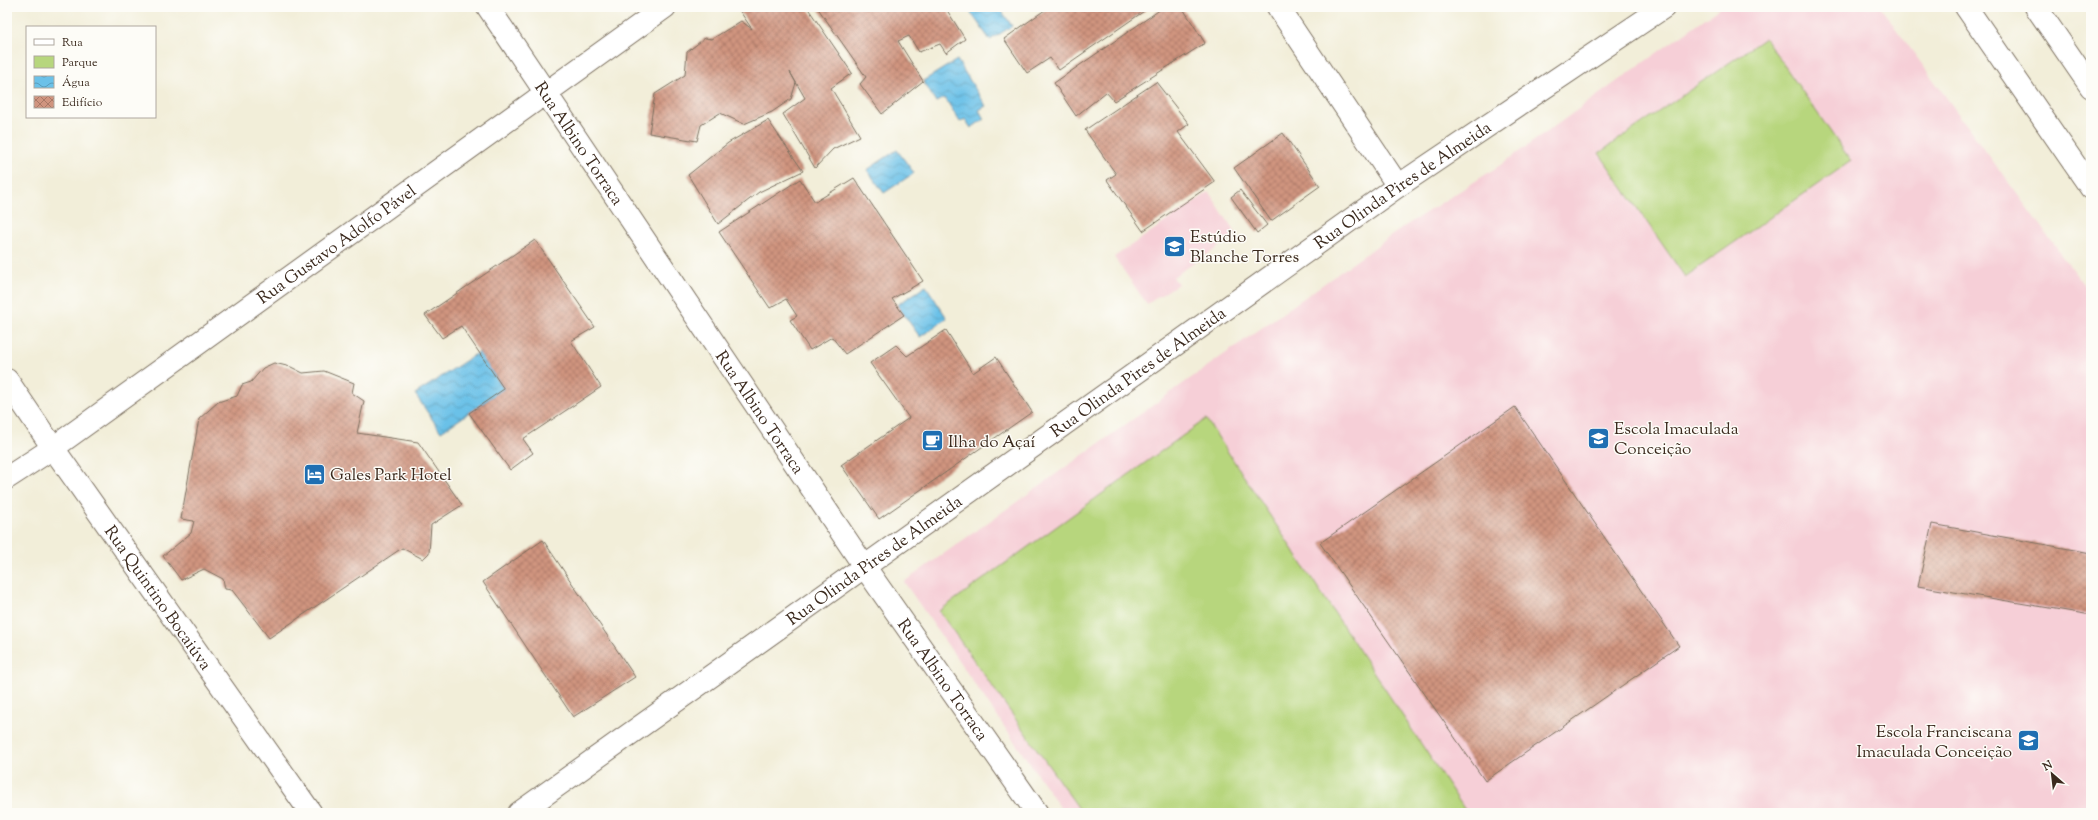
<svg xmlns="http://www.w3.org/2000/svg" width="2098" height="820" viewBox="0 0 2098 820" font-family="'Sorts Mill Goudy',serif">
  <defs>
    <pattern id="water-waves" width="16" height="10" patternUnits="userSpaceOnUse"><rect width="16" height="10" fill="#6bc1e8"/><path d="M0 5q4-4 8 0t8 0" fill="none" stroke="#599dbb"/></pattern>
    <pattern id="building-cross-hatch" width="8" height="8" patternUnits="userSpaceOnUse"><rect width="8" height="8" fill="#d0947f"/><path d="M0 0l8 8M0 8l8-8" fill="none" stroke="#aa7967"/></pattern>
  </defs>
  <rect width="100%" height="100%" fill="#fdfcf7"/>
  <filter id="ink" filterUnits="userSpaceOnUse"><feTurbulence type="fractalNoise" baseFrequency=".025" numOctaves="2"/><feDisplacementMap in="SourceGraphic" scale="8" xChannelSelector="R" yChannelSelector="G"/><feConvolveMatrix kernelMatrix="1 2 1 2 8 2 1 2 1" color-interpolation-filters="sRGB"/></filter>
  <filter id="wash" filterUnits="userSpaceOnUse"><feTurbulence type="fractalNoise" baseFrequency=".012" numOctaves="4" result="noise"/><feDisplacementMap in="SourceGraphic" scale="16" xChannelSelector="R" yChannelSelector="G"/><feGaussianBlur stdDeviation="0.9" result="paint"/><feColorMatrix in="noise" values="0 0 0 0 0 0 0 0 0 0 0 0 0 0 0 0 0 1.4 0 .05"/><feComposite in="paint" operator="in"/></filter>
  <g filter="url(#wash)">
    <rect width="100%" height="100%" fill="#f2eed9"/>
    <path fill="#f6cfd7" d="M1721,7H1880L2091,295V813H1064L904,582L1405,226L1499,166Z
      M1209,192L1237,235L1173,277L1178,284L1147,304L1114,257Z"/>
    <path fill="#b7d67d" stroke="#79804e" d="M1765,38L1851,161L1685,277L1599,153Z
      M1206,419L1467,813H1082L939,611Z"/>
    <path fill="url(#water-waves)" stroke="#537683" d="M967,7H999L1012,26L990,40Z
      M957,60L986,106L979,110L984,119L971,128L965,119L960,122L945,98L936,102L923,81Z
      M897,150L914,173L884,193L867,170Z
      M926,286L947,318L920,337L897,305Z
      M479,352L504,389L441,432L415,394Z"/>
    <g id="blocks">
      <path fill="url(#building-cross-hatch)" d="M737,7H807L852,73L831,88L860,136L833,149L815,168L783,114L805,98L790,72L796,83L791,99L772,112L744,124L720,113L701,125L697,141L649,133L655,94L685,75L687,52L705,38L712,39L741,21L752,29Z
        M817,7H945L965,39L946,53L940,44L919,52L909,36L898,41L923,81L882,114L860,84L866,77Z
        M1049,7H1150L1059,70L1050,58L1027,73L1004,39Z
        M1164,7H1182L1205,43L1114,101L1106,92L1076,116L1054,83Z
        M1156,82L1189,124L1178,132L1215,182L1143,231L1107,180L1116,174L1085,130Z
        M768,120L803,171L759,192L718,224L688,175L728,143Z
        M1283,133L1320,186L1271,221L1234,168Z
        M854,178L923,281L892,299L904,315L845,354L832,337L810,350L790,320L797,316L786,299L770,308L719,232L800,179L815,202Z
        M1240,190L1267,225L1257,233L1231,197Z
        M535,240L595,327L571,341L601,387L523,439L533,453L510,470L469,413L504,389L461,326L442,338L425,315Z
        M946,330L973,373L996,357L1032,412L879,519L841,465L909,418L870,363L896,345L907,356Z
        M274,363L291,367L303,373L324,371L354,383L352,393L364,401L357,433L418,442L462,505L431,525L429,553L423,559L402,548L269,638L232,590L225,589L223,579L204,569L181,580L163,556L191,533L194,521L181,519L199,419L218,402L237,396L242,385L251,382L263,368Z
        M1515,407L1679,646L1485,781L1320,543Z
        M1932,524L2091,553V615L1918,586Z
        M543,540L635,677L573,717L483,582Z"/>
    </g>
  </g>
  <g filter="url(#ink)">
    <use href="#blocks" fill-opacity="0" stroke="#7b6f5f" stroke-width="1"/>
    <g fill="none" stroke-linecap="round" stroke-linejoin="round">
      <defs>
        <g id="minor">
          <path id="s1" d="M488,7L864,566L1037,813"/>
          <path d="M1278,7L1398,186"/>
          <path d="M1966,7L2091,188"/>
          <path d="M2036,7L2091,87"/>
          <path id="s2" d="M7,380L53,448L311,813"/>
          <path id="s3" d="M7,478L53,448L665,7"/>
          <path id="s4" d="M519,813L1398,186L1664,7"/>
        </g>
      </defs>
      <use href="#minor" stroke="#7b6f5f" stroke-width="24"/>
      <use href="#minor" stroke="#fff" stroke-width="22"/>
    </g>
  </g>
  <defs>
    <symbol id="school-square" viewBox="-11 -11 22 22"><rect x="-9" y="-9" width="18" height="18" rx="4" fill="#1f6fb2" stroke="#fdfcf7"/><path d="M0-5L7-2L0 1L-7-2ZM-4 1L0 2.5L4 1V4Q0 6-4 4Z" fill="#fff"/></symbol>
    <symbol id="cafe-square" viewBox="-11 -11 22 22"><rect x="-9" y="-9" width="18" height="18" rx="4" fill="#1f6fb2" stroke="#fdfcf7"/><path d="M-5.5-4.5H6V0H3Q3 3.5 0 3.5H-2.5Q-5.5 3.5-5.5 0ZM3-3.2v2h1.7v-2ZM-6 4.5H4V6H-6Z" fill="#fff"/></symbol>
    <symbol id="hotel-square" viewBox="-11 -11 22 22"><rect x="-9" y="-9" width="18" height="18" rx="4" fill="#1f6fb2" stroke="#fdfcf7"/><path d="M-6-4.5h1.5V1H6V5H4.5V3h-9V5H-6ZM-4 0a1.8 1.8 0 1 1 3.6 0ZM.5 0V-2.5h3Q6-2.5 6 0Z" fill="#fff"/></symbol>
  </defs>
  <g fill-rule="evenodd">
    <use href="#school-square" x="1162" y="234" width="25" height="25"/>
    <use href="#school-square" x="1586" y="426" width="25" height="25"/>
    <use href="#cafe-square" x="920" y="428" width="25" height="25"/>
    <use href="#hotel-square" x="302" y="462" width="25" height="25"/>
    <use href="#school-square" x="2016" y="728" width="25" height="25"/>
  </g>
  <g text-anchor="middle" stroke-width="3" stroke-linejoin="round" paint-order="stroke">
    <g font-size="17" fill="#3b2a1e" stroke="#fdfcf7">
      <text dy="6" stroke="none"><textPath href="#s1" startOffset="164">Rua Albino Torraca</textPath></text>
      <text dy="6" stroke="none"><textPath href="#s4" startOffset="1084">Rua Olinda Pires de Almeida</textPath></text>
      <text dy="6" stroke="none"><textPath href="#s3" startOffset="404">Rua Gustavo Adolfo Pável</textPath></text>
      <text dy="6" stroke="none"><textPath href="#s4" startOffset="760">Rua Olinda Pires de Almeida</textPath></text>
      <text dy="6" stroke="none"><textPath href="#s1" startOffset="488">Rua Albino Torraca</textPath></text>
      <text dy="6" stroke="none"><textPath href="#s4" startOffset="436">Rua Olinda Pires de Almeida</textPath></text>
      <text dy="6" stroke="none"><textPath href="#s2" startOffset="265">Rua Quintino Bocaiúva</textPath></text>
      <text dy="6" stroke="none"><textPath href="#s1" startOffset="812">Rua Albino Torraca</textPath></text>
    </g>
    <g font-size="17" fill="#3b2a1e" stroke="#fdfcf7" text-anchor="start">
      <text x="1190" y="242">Estúdio<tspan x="1190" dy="20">Blanche Torres</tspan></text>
      <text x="1614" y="434">Escola Imaculada<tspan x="1614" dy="20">Conceição</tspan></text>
      <text x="948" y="447">Ilha do Açaí</text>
      <text x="330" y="480">Gales Park Hotel</text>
      <text x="2012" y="737" text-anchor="end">Escola Franciscana<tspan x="2012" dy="20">Imaculada Conceição</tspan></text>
    </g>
  </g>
  <rect width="2098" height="820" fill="none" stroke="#fdfcf7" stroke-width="24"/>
  <rect x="26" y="26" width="130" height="92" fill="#fdfcf7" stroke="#afa8a0"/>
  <rect x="34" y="39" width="20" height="6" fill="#ffffff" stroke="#afa8a0"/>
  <text x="62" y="46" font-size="12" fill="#3b2a1e">Rua</text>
  <rect x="34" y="56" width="20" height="12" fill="#b7d67d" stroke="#afa8a0"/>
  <text x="62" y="66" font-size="12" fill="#3b2a1e">Parque</text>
  <rect x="34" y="76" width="20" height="12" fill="url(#water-waves)" stroke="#afa8a0"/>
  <text x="62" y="86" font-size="12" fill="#3b2a1e">Água</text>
  <rect x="34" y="96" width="20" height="12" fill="url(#building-cross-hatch)" stroke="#afa8a0"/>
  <text x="62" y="106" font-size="12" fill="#3b2a1e">Edifício</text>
  <g transform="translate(2052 774) rotate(332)" stroke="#fdfcf7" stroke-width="3" paint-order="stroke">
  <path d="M0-3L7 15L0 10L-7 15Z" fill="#3b2a1e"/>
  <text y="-6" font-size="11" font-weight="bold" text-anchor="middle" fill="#3b2a1e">N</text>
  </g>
</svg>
